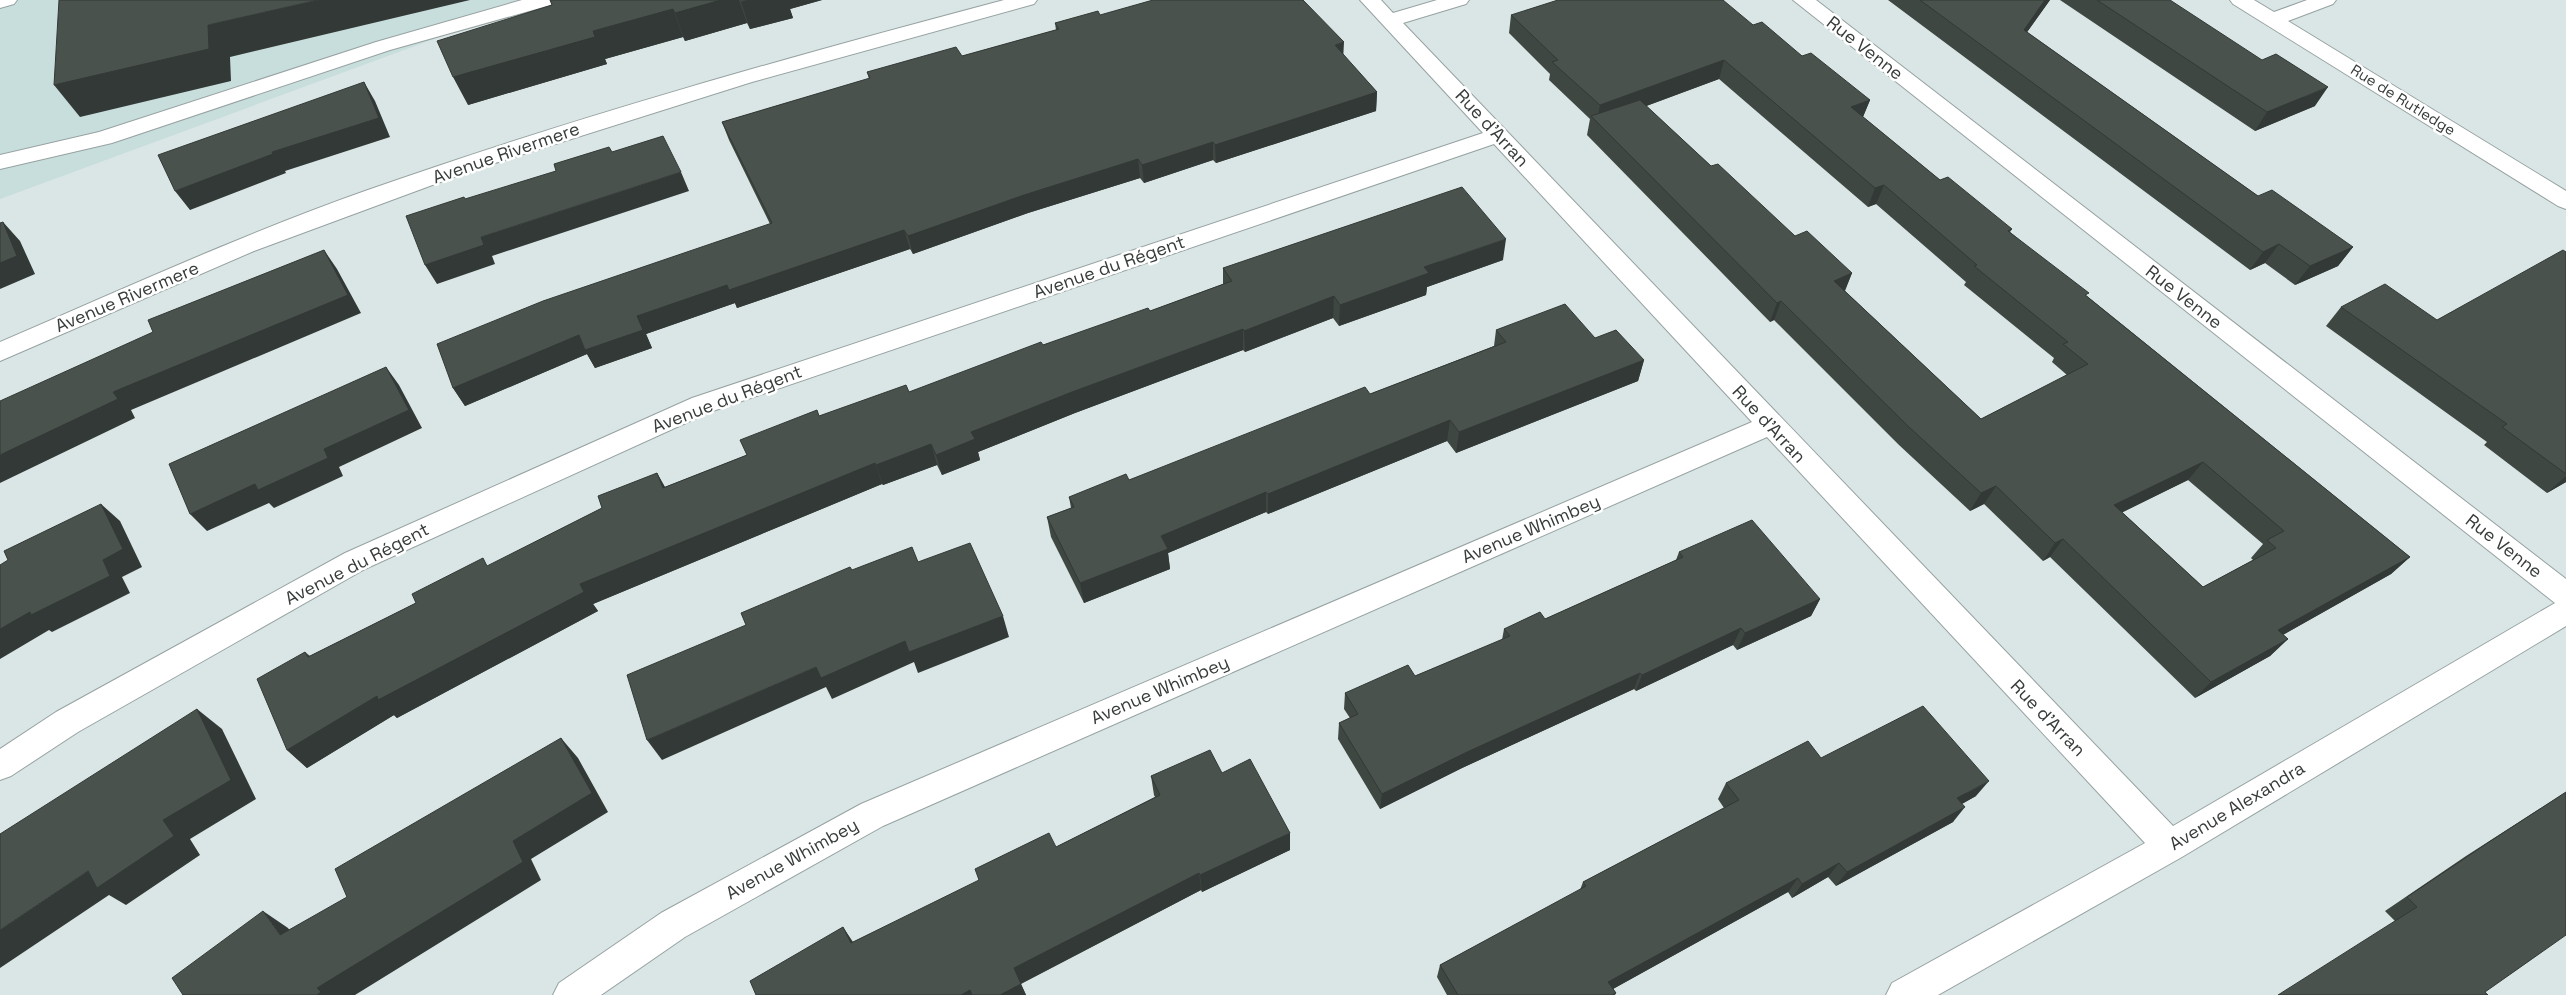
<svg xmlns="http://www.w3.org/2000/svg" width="2566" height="995" viewBox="0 0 2566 995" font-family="'Space Grotesk',sans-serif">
  <rect width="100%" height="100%" fill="#dae6e5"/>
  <path fill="#c8dedc" d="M0,0H567L491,18L0,199Z"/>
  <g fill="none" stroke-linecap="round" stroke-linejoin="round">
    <defs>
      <path id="lane" d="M0,0H17L14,4L0,8Z
        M522,0H557L554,4L390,50L112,143L0,169V155L99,132L376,42Z"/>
      <path id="street" d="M1004,0H1037L1034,4L752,82L473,170L254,251L0,361V342C121,290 241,235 365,191C575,117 789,57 1004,0Z
        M1360,0H1381L1393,13L1437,0H1469L1466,4L1403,23L2173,826L2555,603L1793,0H1816L2566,579V626L2182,857L1938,995H1886L1892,983L2145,843L1767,437L883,826L685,937L601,995H553L559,983L661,913L861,804L1752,422L1494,144L710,412L365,569L78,732L11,776L0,780V749L56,712L345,553L692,398L1483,133Z
        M2230,0H2254L2274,12L2307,0H2336L2333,4L2288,21L2566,191V209L2558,206L2233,4Z"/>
    </defs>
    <use href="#lane" stroke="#96a2a1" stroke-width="2"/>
    <use href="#street" stroke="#96a2a1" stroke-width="2"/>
    <use href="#lane" fill="#fff" fill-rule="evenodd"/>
    <use href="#street" fill="#fff" fill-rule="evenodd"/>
  </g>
  <path fill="#3f4742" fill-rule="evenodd" d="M550,0H822L790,9L793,18L750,29L747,23L685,41L683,37L605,59L607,64L468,105L552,5Z
    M1888,0H2050L2027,32L2258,196L2353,247L2338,266L2295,285L2265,263L2250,270Z
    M2060,0H2170L2315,106L2255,131Z
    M1100,15L1343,55L1377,92L1376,111L1216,163L1213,160L1144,183L1140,178L1028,213L913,254L910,249L737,308L735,303L646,334L652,348L595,368L587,354L465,406L453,388L770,224L729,140L722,122L869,79L867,72L962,56L1056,30L1055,23Z
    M1511,15L1753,25L1802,56L1870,100L1863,117L1940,180L2012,229L2010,232L2087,296L2410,557L2391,574L2283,635L2288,639L2270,656L2195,698L2050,557L2043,561L1984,504L1970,511L1899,445L1774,320L1770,322L1587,135L1590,119L1549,80L1550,74L1509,33ZM1719,79L1868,207L1876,204L1966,282L1964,285L2054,358L2052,362L2067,375L1981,419L1845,291L1852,273L1795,236L1711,166L1646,106ZM2188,480L2263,544L2251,558L2253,560L2203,587L2122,512Z
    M2566,252V482L2547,493L2484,445L2487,442L2326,326L2341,307L2437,320Z
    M1503,260L1427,287L1426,295L1339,326L1333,318L1245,352L1243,350L1075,413L978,452L980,460L942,475L937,465L883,485L882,484L593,604L598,611L397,718L394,715L307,768L287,750L305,652L310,656L416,603L602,508L657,473L665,487L747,455L819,416L909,392L1043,345L1150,311L1223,284V268Z
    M1496,330L1595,338L1644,360L1638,381L1456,453L1447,441L1268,514L1266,512L1168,553L1170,569L1084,603L1051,537L1047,517L1071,508L1069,497L1129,480L1370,394L1494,346Z
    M1679,552L1820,599L1811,616L1737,650L1733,645L1636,691L1634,689L1462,768L1380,809L1338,739L1339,723L1350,718L1344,709L1345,693L1415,676L1502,640L1504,629L1545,619L1676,560Z
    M1821,758L1976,796L1962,804L1953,822L1836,886L1828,877L1792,898L1788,892L1613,989L1616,993L1615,995H1447L1437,977L1440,965L1580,890L1583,882L1724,808L1718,799L1726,783Z
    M1222,773L1290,850L1202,892L1201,890L1021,984L1026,995H756L843,927L853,942L1056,847L1155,797L1154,795L1151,776Z
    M2566,792L2485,992L2395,921L2385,911L2466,856Z"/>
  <path fill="#333936" d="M318,0H470L230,57L231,81L80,117L54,85L208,25Z
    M721,0H739L747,23L685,41L675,13Z
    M747,0H822L790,9L793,18L750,29L741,2Z
    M2045,0H2050L2015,49L2024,30Z
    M673,9L683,37L605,59L607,64L468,105L453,77L593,31Z
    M1344,42L1343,61L1335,45Z
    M1724,60L1719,79L1598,124L1597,122L1600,105Z
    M364,82L375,101L390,137L285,171L286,173L190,210L175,191L272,152Z
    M2328,87L2315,106L2255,131L2267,112Z
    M1377,92L1376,111L1216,163L1215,145Z
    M1870,100L1862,119L1851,107Z
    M1213,142V160L1144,183L1142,165Z
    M1138,159L1140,178L1028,213L913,254L908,236L1024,195Z
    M681,172L689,191L492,256L495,264L437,284L425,265L481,237Z
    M1884,185L1876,204L1868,207L1875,188Z
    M3,222L20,241L35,274L0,289V263Z
    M904,230L910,249L737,308L735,303L646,334L652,348L595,368L587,354L465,406L453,388L579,335L727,285Z
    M1506,239L1503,260L1427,287L1426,295L1339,326L1340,305L1424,267Z
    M2279,244L2265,263L2250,270L2263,252Z
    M2353,247L2338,266L2295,285L2310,266Z
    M324,250L337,269L361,313L131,410L135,418L0,483V455L113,392Z
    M1852,273L1844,292L1834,281Z
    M1334,296L1333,318L1245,352L1244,331Z
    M1781,301L1774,320L1770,322L1777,303Z
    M1243,329V350L1075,413L978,452L980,460L942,475L936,455L971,432L1072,392Z
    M1644,360L1638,381L1456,453L1459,432Z
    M386,367L399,385L422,428L339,467L343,476L274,508L269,503L207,531L190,514L324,449Z
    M1450,420L1447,441L1268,514V494Z
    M931,444L937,465L883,485L876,465Z
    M2203,462L2188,480L2101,523L2114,505Z
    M875,463L882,484L593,604L598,611L397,718L394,715L307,768L287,750L377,696L580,584Z
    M657,473L668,493L663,488Z
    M2566,476V482L2547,493Z
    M1996,486L1984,504L1970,511L1981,493Z
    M1266,492V512L1168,553L1170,569L1084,603L1080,583L1161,536Z
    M101,504L120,521L142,567L122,577L130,593L52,632L49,630L0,659V629L103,560Z
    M2063,539L2050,557L2043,561L2055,543Z
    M2410,557L2391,574L2261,647L2278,630Z
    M1820,599L1811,616L1737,650L1745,633Z
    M1003,616L1009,637L918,673L914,662L832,699L826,687L662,760L647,740L816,667L905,641Z
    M1741,628L1733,645L1636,691L1642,675Z
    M2288,639L2270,656L2195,698L2211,682Z
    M1640,673L1634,689L1462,768L1380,809L1382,794L1465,753Z
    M197,709L222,729L256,799L190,839L200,855L126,905L109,895L0,968V930L88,871L163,820Z
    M561,738L578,758L608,812L531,859L541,880L355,995H317V988L513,841Z
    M1989,781L1976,796L1945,813L1957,798Z
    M1965,807L1953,822L1836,886L1847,872Z
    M1290,833V850L1202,892L1200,875Z
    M1839,863L1828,877L1792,898L1802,884Z
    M1199,873L1201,890L1020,984L1014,968Z
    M1798,878L1788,892L1602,995L1608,982Z
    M263,911L288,928L305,952L280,935Z
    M843,927L853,943H851Z
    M1021,984L1026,995H1000Z
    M970,990L973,995H961Z"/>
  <path fill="#49524d" stroke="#333936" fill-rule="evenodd" d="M59,0H318L208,25L209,49L54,85Z
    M550,0H721L675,13L673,9L593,31L595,37L453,77L437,41L552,5Z
    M1153,0H1303L1344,42L1335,45L1377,92L1215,145L1213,142L1142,165L1138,159L1024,195L908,236L904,230L729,290L727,285L637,316L643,330L585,350L579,335L453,388L437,344L543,301L772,223L722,122L870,78L867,72L956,47L962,56L1059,29L1055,23L1098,11L1100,15Z
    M1558,0H1723L1753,25L1762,22L1802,56L1811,53L1870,100L1851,107L1940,180L1948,177L2012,229L2008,231L2089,293L2085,295L2410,557L2278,630L2288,639L2211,682L2063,539L2055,543L1996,486L1981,493L1909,427L1781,301L1777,303L1591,116L1640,100L1711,166L1718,164L1795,236L1807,231L1852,273L1834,281L1981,419L2088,364L2063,344L2068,342L1974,266L1977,265L1884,185L1875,188L1724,60L1600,105L1552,62L1558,60L1511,15ZM2203,462L2284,531L2267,540L2276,548L2203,587L2114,505Z
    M1920,0H2045L2024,30L2258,196L2272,190L2353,247L2310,266L2279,244L2263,252Z
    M2097,0H2170L2262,60L2276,54L2328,87L2267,112Z
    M364,82L379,118L272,152L273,154L175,191L158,155Z
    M663,136L681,172L481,237L484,245L425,265L406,216L464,197L465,199L556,171L554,164L609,147L612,152Z
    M1462,187L1506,239L1424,267L1429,273L1340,305L1334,296L1244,331L1243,329L1072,392L971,432L975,439L936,455L931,444L876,465L875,463L580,584L584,592L378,700L377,696L287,750L257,679L305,652L308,657L416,603L412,594L483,558L487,566L602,508L598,496L657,473L663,488L747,455L740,440L817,410L819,416L906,385L909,392L1041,342L1043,345L1148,308L1150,311L1232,281L1223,268Z
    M3,222L17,256L0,263V223Z
    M324,250L348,295L113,392L118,399L0,455V401L153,332L148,320Z
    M2563,250L2566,252V474L2502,427L2507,424L2341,307L2385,284L2437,320Z
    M1565,304L1595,338L1616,330L1644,360L1459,432L1450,420L1268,494L1266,492L1161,536L1168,549L1080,583L1047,517L1074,507L1069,497L1126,474L1129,480L1365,387L1370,394L1506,342L1496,330Z
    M386,367L409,410L324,449L328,458L258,490L255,484L190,514L169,464Z
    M101,504L123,549L103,560L110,576L31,615L30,612L0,629V565L8,560L4,551Z
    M1752,520L1820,599L1745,633L1741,628L1642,675L1640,673L1465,753L1382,794L1339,723L1358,714L1345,693L1408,665L1415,676L1510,636L1504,629L1540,612L1545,619L1683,557L1679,552Z
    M970,543L1003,616L909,652L905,641L821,678L816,667L647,740L627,675L746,625L741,613L850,567L852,570L912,547L918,562Z
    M1923,706L1989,781L1957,798L1965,807L1847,872L1839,863L1802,884L1798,878L1608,982L1616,993L1612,995H1458L1440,965L1586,886L1583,882L1739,800L1726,783L1808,741L1821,758Z
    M197,709L231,780L163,820L174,836L97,888L88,871L0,930V834Z
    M561,738L592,793L513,841L523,862L317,988L321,992L317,995H183L172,978L263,911L280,935L347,897L335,869Z
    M1210,750L1222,773L1250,759L1290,833L1200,875L1199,873L1014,968L1021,984L1000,995H972L970,990L961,995H756L750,981L843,927L851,943L979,880L975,869L1049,833L1056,847L1160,795L1151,776Z
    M2566,792V935L2485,992L2488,995H2278L2417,907L2407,897L2489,842Z"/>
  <g text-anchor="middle" stroke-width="5" stroke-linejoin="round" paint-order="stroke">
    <g font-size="15" fill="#373c3b" stroke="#fff">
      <text transform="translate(2403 100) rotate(32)" y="5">Rue de Rutledge</text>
    </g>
    <g font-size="18" fill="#373c3b" stroke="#fff">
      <text transform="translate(1865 48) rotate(38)" y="6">Rue Venne</text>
      <text transform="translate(1492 128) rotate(47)" y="6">Rue d'Arran</text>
      <text transform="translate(506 153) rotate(-19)" y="6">Avenue Rivermere</text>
      <text transform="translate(1109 267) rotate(-19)" y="6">Avenue du Régent</text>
      <text transform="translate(127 297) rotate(-23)" y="6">Avenue Rivermere</text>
      <text transform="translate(2184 297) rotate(38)" y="6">Rue Venne</text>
      <text transform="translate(727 399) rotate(-21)" y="6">Avenue du Régent</text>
      <text transform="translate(1769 424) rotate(47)" y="6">Rue d'Arran</text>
      <text transform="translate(1531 529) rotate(-23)" y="6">Avenue Whimbey</text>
      <text transform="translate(2504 546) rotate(38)" y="6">Rue Venne</text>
      <text transform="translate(357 564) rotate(-27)" y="6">Avenue du Régent</text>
      <text transform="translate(1160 690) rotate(-23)" y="6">Avenue Whimbey</text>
      <text transform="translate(2048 718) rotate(46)" y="6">Rue d'Arran</text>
      <text transform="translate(2237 806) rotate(-31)" y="6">Avenue Alexandra</text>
      <text transform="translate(792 859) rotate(-29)" y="6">Avenue Whimbey</text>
    </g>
  </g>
</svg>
